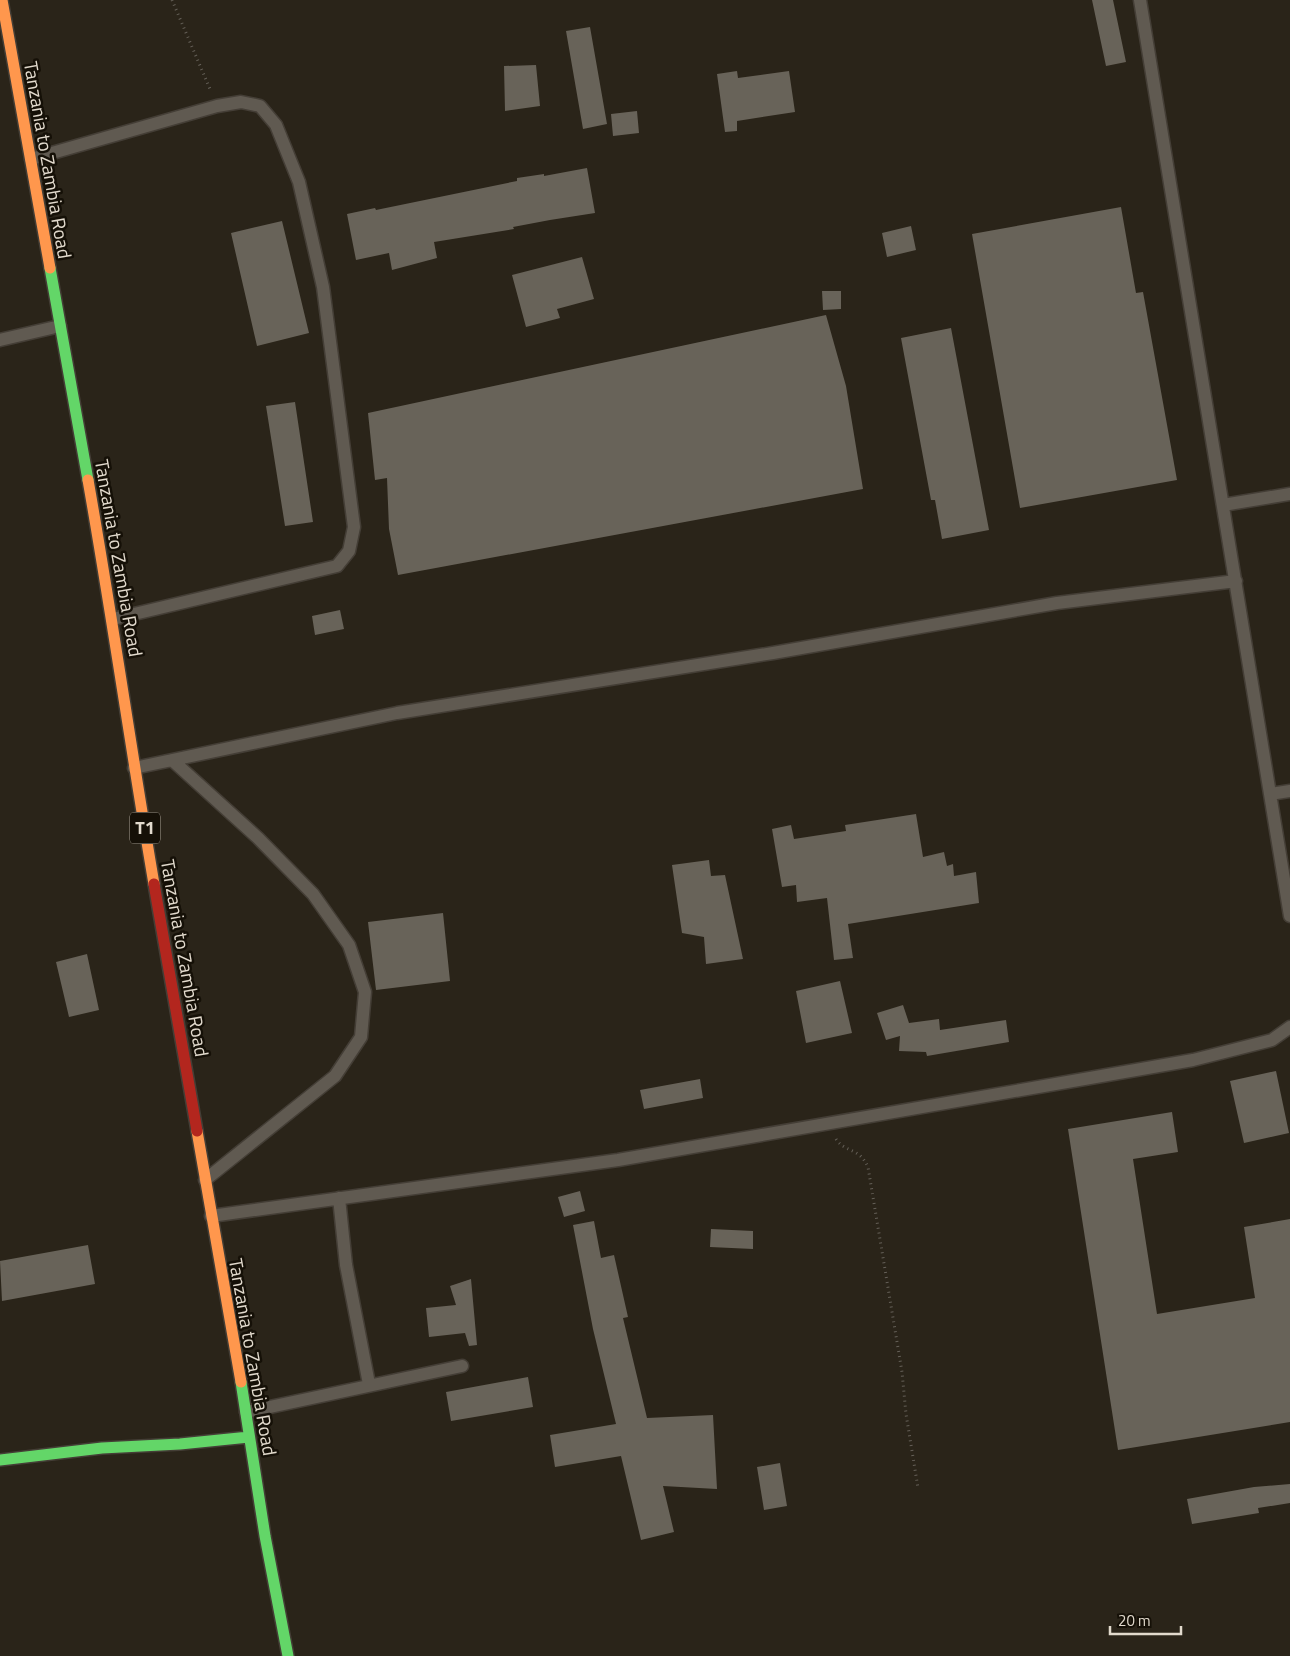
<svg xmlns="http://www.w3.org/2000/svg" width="1290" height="1656" viewBox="0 0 1290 1656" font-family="'Titillium Web',sans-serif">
  <rect width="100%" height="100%" fill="#2a2419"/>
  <path fill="#686359" d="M1092,0H1113L1126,62L1106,66Z
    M590,27L607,124L583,129L566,31Z
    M536,65L540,106L505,111L504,66Z
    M737,71L738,78L789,71L795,112L737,121V131L725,132L717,74Z
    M637,111L639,133L613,136L611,114Z
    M587,168L595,213L550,220L513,227L514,229L434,242L437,258L392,270L389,253L356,260L347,214L375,208L376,210L517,181V178L544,174V176Z
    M1121,207L1136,293L1143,292L1177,480L1020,508L972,234Z
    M282,221L309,333L257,346L231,233Z
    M911,226L916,250L887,257L882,233Z
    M582,257L594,299L557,309L560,318L526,327L512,275Z
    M822,291H841V309L823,310Z
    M826,315L846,386L863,489L398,575L389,529L387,478L375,480L368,413Z
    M951,328L989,530L942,539L935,500H931L901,338Z
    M295,402L313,522L285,526L266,406Z
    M340,610L344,629L315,635L312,616Z
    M916,814L923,857L944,852L947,866L953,864L954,876L976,872L979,903L848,924L853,958L834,960L827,898L797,902L796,885L782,887L772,829L791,825L794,839L846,831L845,825Z
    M709,860L711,876L725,875L743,959L706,964L704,937L682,933L672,865Z
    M443,913L450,981L376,990L368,922Z
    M87,954L99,1010L69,1017L56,962Z
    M840,981L852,1033L806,1043L796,991Z
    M903,1005L909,1023L939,1019L940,1030L1006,1020L1009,1042L927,1056L926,1052L899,1051L900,1036L886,1040L877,1013Z
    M1276,1071L1289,1133L1244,1143L1230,1081Z
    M700,1079L703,1098L644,1109L640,1090Z
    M1172,1112L1178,1152L1133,1159L1157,1314L1255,1298L1244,1227L1290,1219V1422L1118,1450L1068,1129Z
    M580,1191L585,1211L564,1217L558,1197Z
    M594,1221L601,1258L614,1255L628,1317L623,1318L647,1418L713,1415L717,1489L663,1486L674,1532L641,1540L621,1456L555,1467L550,1435L616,1424L593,1329L573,1225Z
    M711,1229L753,1231V1249L710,1247Z
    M88,1245L95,1284L2,1301L0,1261Z
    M471,1279L477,1345L469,1346L465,1333L429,1337L426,1308L456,1305L450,1286Z
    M528,1377L533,1407L451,1421L446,1392Z
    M780,1463L787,1506L764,1510L757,1467Z
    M1290,1484V1503L1258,1508L1259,1513L1192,1524L1187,1499L1254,1487Z"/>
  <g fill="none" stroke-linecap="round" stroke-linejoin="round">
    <defs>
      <path id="lane" d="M1140,0L1290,916
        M31,159L217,106L241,102L260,106L276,125L299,182L323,287L354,527L349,551L337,566L113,619
        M0,340L60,326
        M1223,505L1290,494
        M172,760L258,838L313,894L349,945L365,992L361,1037L335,1076L205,1180
        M134,768L397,713L773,653L1057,603L1236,581
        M1270,794L1290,791
        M339,1198L346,1265L369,1384
        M211,1216L618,1160L1090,1078L1193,1060L1272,1040L1290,1027
        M246,1412L462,1366"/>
      <path id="fast" d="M50,268L88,480
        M241,1382L265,1536L288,1656
        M0,1460L102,1448L180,1444L249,1437"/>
      <path id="slow" d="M2,0L50,268
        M88,480C112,615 131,750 154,884
        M197,1131L241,1382"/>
      <path id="jam" d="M154,884L197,1131"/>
    </defs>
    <use href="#lane" stroke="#443e36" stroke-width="15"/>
    <use href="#fast" stroke="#443e36" stroke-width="14"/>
    <use href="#slow" stroke="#443e36" stroke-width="14"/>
    <use href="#jam" stroke="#443e36" stroke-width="14"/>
    <path stroke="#656058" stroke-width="3" stroke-dasharray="1 4" stroke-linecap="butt" d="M172,0L210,89
      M836,1139C845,1153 859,1147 868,1167L902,1372L906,1414L918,1488"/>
    <use href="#lane" stroke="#605a51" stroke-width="12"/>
    <use href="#fast" stroke="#63d668" stroke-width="11"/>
    <use href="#slow" stroke="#ff974d" stroke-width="11"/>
    <use href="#jam" stroke="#b3261e" stroke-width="11"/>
  </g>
  <g text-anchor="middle" stroke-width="5" stroke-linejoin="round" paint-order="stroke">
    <rect fill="#151007" stroke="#a49d92" stroke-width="1" x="130" y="812.5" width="30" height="31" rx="4"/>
    <g font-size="18" font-weight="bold" fill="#e2dacd">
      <text x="145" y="834">T1</text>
    </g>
    <g font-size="19" fill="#e2dacd" stroke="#151007">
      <text transform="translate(48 160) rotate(80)" y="7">Tanzania to Zambia Road</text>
      <text transform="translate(119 558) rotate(80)" y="7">Tanzania to Zambia Road</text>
      <text transform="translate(185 958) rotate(80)" y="7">Tanzania to Zambia Road</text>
      <text transform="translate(253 1357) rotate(80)" y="7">Tanzania to Zambia Road</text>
    </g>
  </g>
  <path d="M1110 1626v8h71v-8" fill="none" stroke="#e2dacd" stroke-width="2.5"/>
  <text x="1118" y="1626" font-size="15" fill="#e2dacd" stroke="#151007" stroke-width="4" paint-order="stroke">20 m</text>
</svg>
